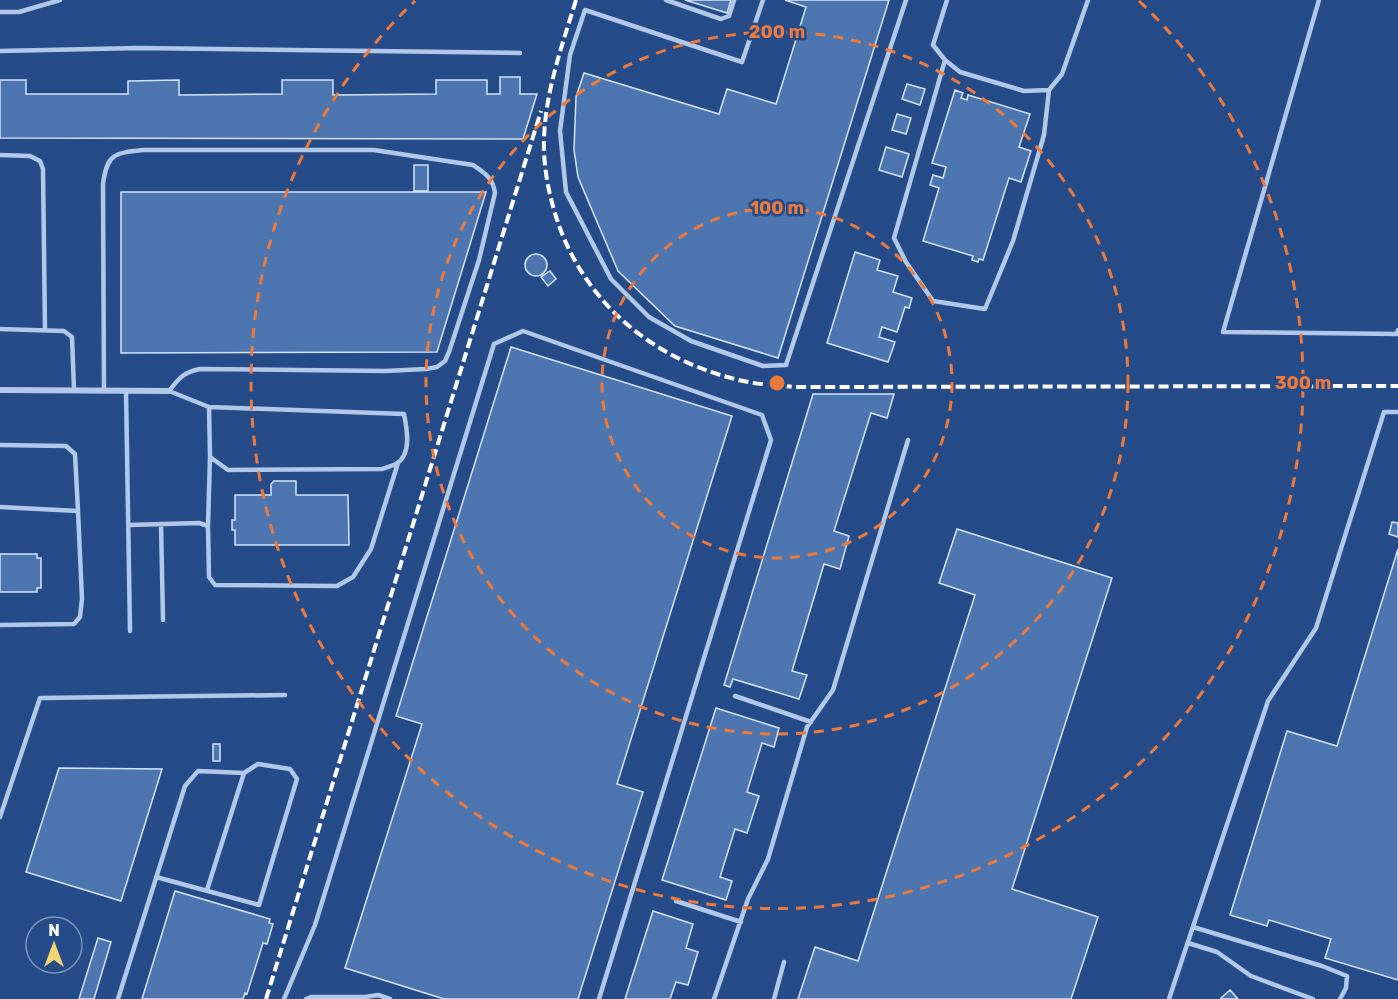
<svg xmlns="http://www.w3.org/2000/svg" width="1398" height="999" viewBox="0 0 1398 999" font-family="Rubik,sans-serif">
  <rect width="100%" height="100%" fill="#254c88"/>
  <path fill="#4d75b0" stroke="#d5e3f7" stroke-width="1.5" d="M685,0H731L727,13Z
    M785,0H889L778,358L675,326L618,271L578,177L574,150L576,97L584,73L719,114L727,89L776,104L806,7Z
    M500,77H520V94H537L523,139L0,138V80H26V94H128V81L179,80V95L282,94V80H333V95L436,94V80H487V94H500Z
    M907,84L925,89L920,105L902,99Z
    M955,90L963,93L961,98L967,100L968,95L1030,114L1019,147L1031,151L1021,182L1009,178L983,260L979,259L978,262L972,260L973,256L923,241L939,188L930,185L933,175L943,178L946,167L932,163Z
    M897,114L911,118L906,134L892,130Z
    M886,147L909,154L902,177L879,170Z
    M414,165H428V191H414Z
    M121,192H486L437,352L121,353Z
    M855,252L880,260L877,270L898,276L893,292L912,298L909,308L905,307L897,332L882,327L879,337L895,342L888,362L827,343Z
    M525 265a11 11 0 1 1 22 0a11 11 0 1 1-22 0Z
    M550,271L556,279L548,286L541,277Z
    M511,347L732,416L617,784L643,792L578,999H444L345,968L422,724L396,716Z
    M813,394H894L887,418L871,413L834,531L849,536L840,569L824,564L792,671L807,675L799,699L733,679L730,687L724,685Z
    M274,481H296V495H348L349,545H235V530H232V520H235V495H271V484Z
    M1392,522L1398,523V537L1389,534Z
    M957,529L1112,578L1012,889L1098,917L1071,999H798L815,947L858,961L975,595L939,583Z
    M1398,549V980L1325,958L1331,939L1269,920L1267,926L1230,915L1287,731L1337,746Z
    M0,554H37V558H41V588H37V592H0Z
    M716,708L779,728L774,747L762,743L747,792L759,796L747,833L735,829L720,877L732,881L726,900L662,880Z
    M213,744H220V761H213Z
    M59,768L162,769L121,901L26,872Z
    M175,891L270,919L269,923L273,924L267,944L263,943L247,994L245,993L243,999H142Z
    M653,911L693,924L686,948L698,952L688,985L676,982L670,999H625Z
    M98,938L111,942L94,999H79Z
    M1230,990L1238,999H1221V998Z"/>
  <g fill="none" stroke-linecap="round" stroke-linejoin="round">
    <path stroke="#b1c8e9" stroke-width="4.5" d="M666,0L721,19L729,16L734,0
      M763,0L742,62L585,10L570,55L560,131L566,192L611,279L649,317L691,341L763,366L786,365L906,0
      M947,0L933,45L945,60L960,72L1024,91L1049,90L1062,74L1088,0
      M1319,0L1223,332L1397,334L1398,330
      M0,12H19L60,0
      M0,51L138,48L520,53
      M945,60L894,238L906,262L933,301L985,309L1013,241L1044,135L1049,90
      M0,155L30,156L40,161L43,169L45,330
      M0,329L64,331L72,337L74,390
      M104,391L103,184C107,154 114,153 143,150H374L473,165C485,173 493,178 495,193L479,260L449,352L445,361L437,367L426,369L385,371L200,369C184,372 179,378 169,391L209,407L210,457L228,470L382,469C387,467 392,466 396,464C412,455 407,429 404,414L209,407
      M126,391L130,631
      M0,445L66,446L75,454L78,511
      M0,507L78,511L82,599L80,617L74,624L0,625
      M161,524L163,620
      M129,525L199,523L208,526L209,577L215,585L337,586L353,577L371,549L398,463
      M208,526L210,457
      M735,696L811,722
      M0,817L40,698L285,695
      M156,877L259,905L297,779L290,769L258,764L244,773
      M676,901L741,922
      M1193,927L1322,966L1347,976L1346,988L1340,999
      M1188,943L1217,952L1251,976L1313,999
      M118,999L185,786L198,771L244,773L207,890
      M284,999L315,925L494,344L523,331L762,415L771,440L599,999
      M306,999L311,997H365
      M365,999V997L378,995L390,999
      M714,999L748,899L768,859L807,727L833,690L908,440
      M774,999L784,962
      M1169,999L1268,701L1316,628L1384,412H1398"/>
    <path stroke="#b1c8e9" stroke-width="6" d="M0,390L169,391"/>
    <path stroke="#fff" stroke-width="4" stroke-dasharray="10 4.5" stroke-linecap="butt" d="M576,0C562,46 546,89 544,138C543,170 550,201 561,231C593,313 664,365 748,382C763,385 779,385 794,387L1398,386
      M266,999L541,111"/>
  </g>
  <g fill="none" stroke="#ed7a3d" stroke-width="3" stroke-dasharray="10 8">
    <circle cx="777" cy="383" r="175"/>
    <circle cx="777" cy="383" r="351"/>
    <path d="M1139 1A526 526 0 1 1 415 1"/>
  </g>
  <circle cx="777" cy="383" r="9" fill="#ed7a3d" stroke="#254c88" stroke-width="3"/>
  <g font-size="18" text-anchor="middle" font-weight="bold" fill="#ed7a3d" stroke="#254c88" stroke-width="5" stroke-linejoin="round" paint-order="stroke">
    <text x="777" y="38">200 m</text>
    <text x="777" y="214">100 m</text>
    <text x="1303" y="389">300 m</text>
  </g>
  <g transform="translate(54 945)"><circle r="28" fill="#254c88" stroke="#7c94b8" stroke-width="1.5"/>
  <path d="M0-4.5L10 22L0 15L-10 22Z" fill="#f3d475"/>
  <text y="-9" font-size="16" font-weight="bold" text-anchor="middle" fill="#ffffff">N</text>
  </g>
</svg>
